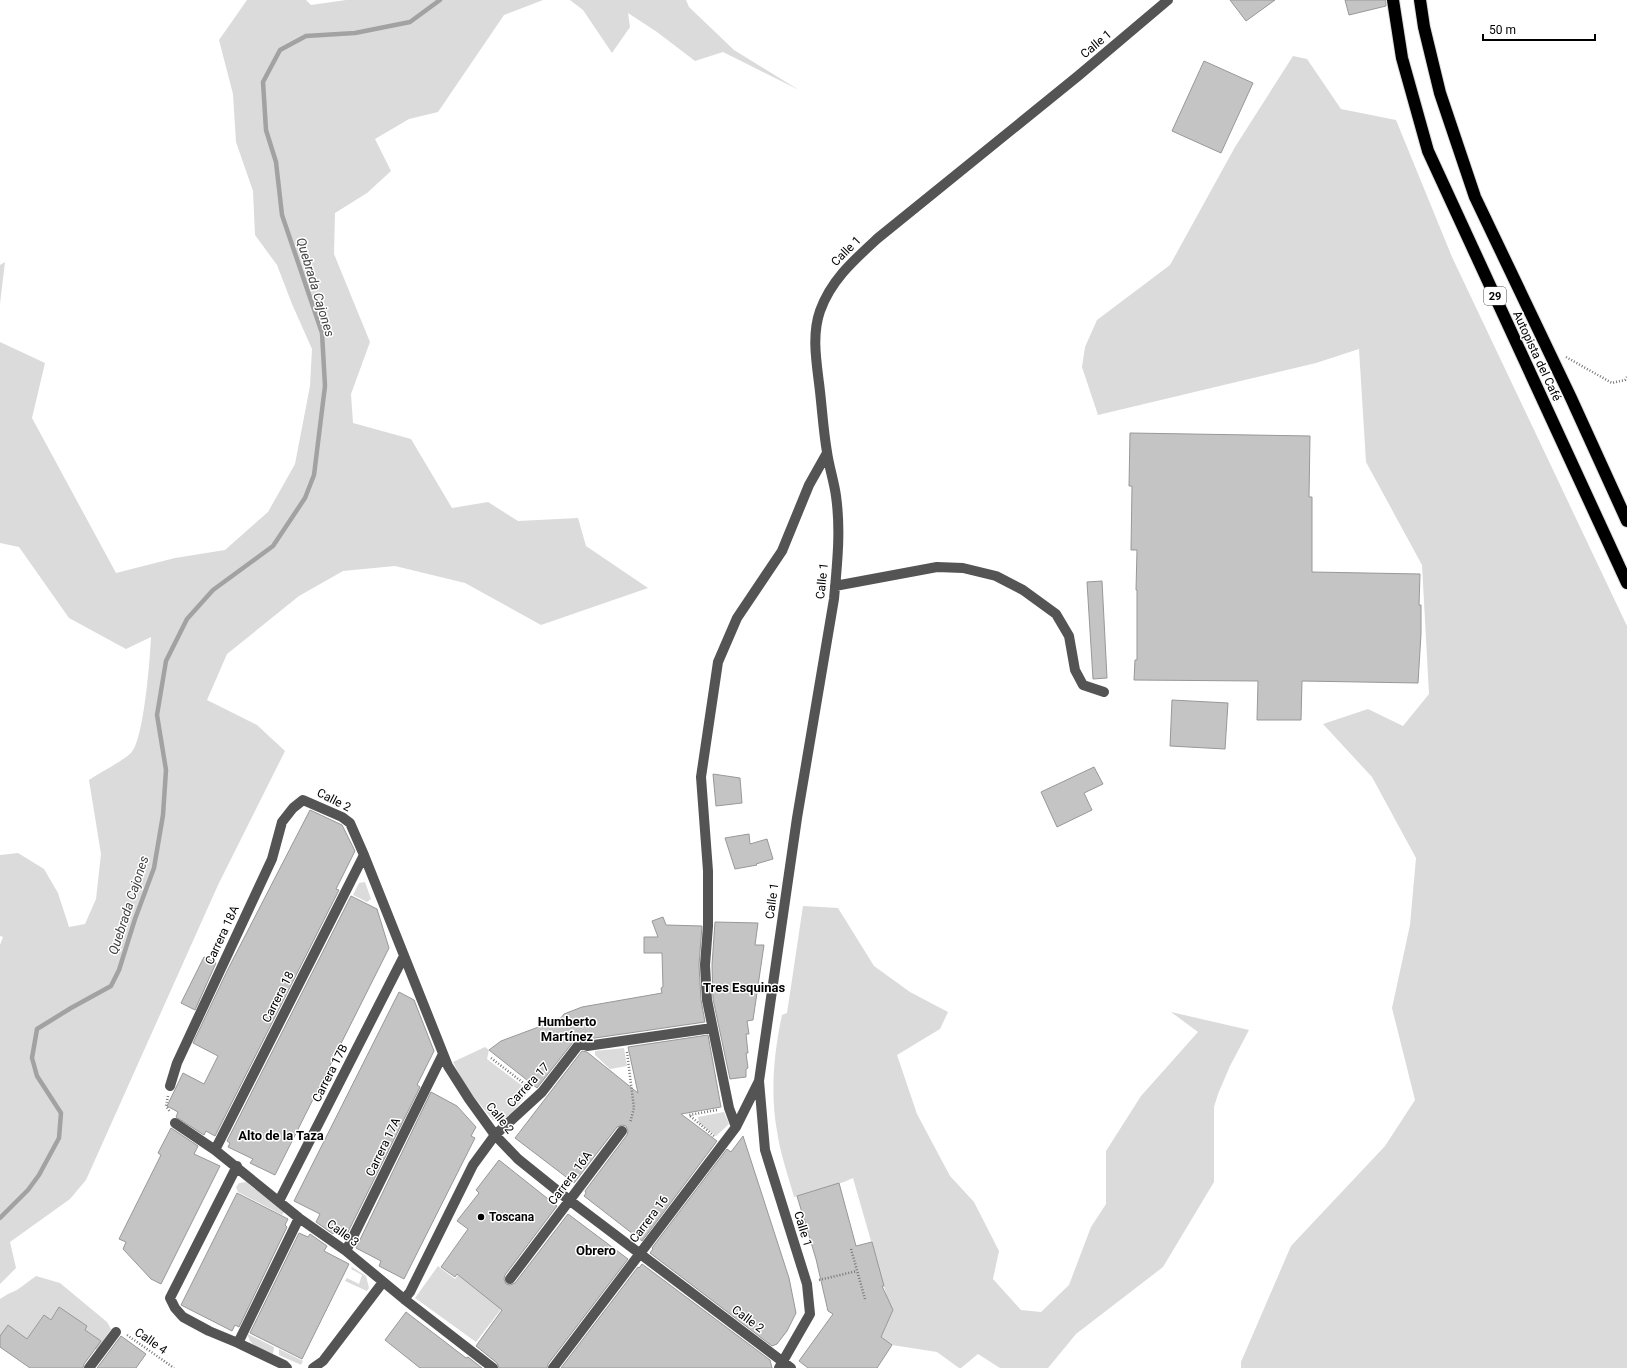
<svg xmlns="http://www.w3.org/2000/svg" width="1627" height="1368" viewBox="0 0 1627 1368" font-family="Roboto,sans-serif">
  <rect width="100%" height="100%" fill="#fff"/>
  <path fill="#dbdbdb" d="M247,0H306L311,5L346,0H543L504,15L438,112L409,119L375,139L391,171L367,193L335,213L334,254L370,342L351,394L353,423L411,439L452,508L488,502L518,521L578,518L586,546L648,588L541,625L465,583L395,566L343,571L299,596L227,654L207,700L257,725L285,751L218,885L86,1180L70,1199L10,1242L16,1268L0,1284V945L3,937L0,936V855L18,853L44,869L58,893L69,927L85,924L96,899L101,854L89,780C101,772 121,762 131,753C144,740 150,658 151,637L126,649L69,618L19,547L0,543V342L45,363L32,418L116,573L175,558L225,550L268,512L295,464L310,386L312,349L292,304L277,265L255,235L253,191L236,142L233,94L219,40Z
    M570,0H686L689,7L734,50L799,90L723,52L695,61L657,32L628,13L630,27L612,53L583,10Z
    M1293,56L1307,59L1341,109L1396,120L1452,257L1627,626V1368H1241V1362L1291,1246L1385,1146L1415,1100L1392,1008L1410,925L1416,858L1372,777L1323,724L1368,709L1403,726L1429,694L1422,565L1366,462L1359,349L1316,363L1098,415L1082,367L1085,347L1097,320L1170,265L1235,147Z
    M5,262L0,304V265Z
    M365,882L371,899L367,902L353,895L359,883Z
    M803,906L838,908L874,966L910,992L948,1012L940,1029L897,1055L917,1114L950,1176L974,1202L999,1251L993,1279L1021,1310L1041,1312L1069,1285L1091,1227L1106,1204V1151L1141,1096L1198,1032L1171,1012L1249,1030L1230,1066L1218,1094L1214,1107V1182L1163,1267L1076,1334L1048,1368H1000L978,1354L961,1368H959L937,1352L892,1345L881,1337L893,1311L887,1297L853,1178L844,1182L794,1197C788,1175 780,1153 777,1131C770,1093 774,1052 782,1015L787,1013Z
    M485,1047L489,1050L487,1059L529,1091C522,1100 506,1126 493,1120L465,1086L453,1062Z
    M624,1048L627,1066L610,1069L595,1055V1051Z
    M724,1112L729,1124L716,1136L699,1123L698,1117Z
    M246,1182L284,1212L282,1215L238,1192L236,1187L239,1183Z
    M473,1256L541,1308L505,1304L476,1342L415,1298L438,1266L455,1279Z
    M352,1267L366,1276L369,1288L367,1291L345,1281L347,1278L359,1284L362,1275L351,1269Z
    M36,1276L60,1283L107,1322L111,1329L97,1350L94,1347L85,1330L59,1307L51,1320L44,1315L27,1339L0,1336V1299L8,1294L17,1290Z
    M248,1334L274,1347L273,1354C264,1350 248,1346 248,1334Z
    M279,1349L303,1361L301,1365L299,1364L279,1355Z"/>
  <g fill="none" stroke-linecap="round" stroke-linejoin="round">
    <path stroke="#a2a2a2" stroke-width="4.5" d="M0,1218L28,1190L39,1175L59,1138L61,1113L37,1076L32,1058L37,1029L71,1008L111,986L119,970L135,919L154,868L163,815L166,770L157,715L166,661L187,619L213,590L273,546L305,498L314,475L325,386L322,333L282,215L276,162L266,130L263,82L280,50L306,36L355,33L410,22L440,0"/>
  </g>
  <path fill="#c4c4c4" stroke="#989898" d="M1230,0H1275L1246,21Z
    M1345,0H1386V6L1349,15Z
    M1204,61L1253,83L1221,153L1172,131Z
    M1130,433L1310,436L1309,497H1312V572L1420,574L1419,605H1421V634L1418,683L1302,681L1301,720H1257L1258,681L1134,680L1135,660H1137V590H1136L1137,550H1131L1132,486H1129Z
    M1102,581L1107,678L1093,679L1087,582Z
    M1172,700L1228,703L1225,749L1170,746Z
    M1094,767L1103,784L1084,793L1092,810L1057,827L1041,792Z
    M713,774L740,778L742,803L716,806Z
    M310,810L342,825L355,851L336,889L339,890L215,1136L206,1131L204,1135L176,1117L178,1112L167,1106L183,1073L204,1084L218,1056L193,1043L228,969Z
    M749,834L750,844L767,839L773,859L756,864L757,865L735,869L725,838Z
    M351,896L377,909L389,948L275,1175L250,1163L253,1159L228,1147L230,1143L227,1141Z
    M663,917L666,925L702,926L699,965L701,1000L705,1022L588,1039L582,1037H577L537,1088L489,1050L501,1041L560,1019L564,1014L582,1007L662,993L661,988L663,987L662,953H644V937H658L652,921Z
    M715,922L758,923L755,945H764L753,1020L747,1021L749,1034H746L748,1053H746L748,1068L746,1069V1077L730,1079L713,999L712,965Z
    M204,957L216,963L195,1010L181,1003Z
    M399,992L414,1000L434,1051L417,1085L420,1087L347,1234L336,1229L333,1234L316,1222L320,1214L294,1201Z
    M708,1035L721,1107L681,1114L717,1141L642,1241L584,1196L586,1193L585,1191L627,1135L628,1131L626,1126L622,1125L617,1127L574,1183L515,1138L582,1051L587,1052L638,1093L628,1047Z
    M431,1092L457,1106L476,1127L471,1136L475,1138L404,1279L379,1266L381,1261L356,1248Z
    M171,1128L198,1146L194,1154L220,1166L161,1284L151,1279L123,1249L126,1242L119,1239L161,1155L158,1153Z
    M743,1136L789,1278L796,1313L787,1331L777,1344L772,1346L650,1253L653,1249L652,1248L727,1149L731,1152Z
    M499,1160L557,1206L505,1275L504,1279L506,1284L510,1285L515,1283L568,1214L628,1259L548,1364L547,1368H499L497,1363L476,1346L502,1310L457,1274L455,1277L441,1267L468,1229L457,1221L479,1193L476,1190Z
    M839,1183L856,1246L872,1242L884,1286H882L893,1310L881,1337L892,1345L877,1368H808L799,1361L833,1314L828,1311L816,1259L797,1196Z
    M237,1193L288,1219L285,1225L287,1227L239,1327L235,1325L232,1331L181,1305Z
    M299,1233L308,1237L310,1234L327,1246L324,1251L349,1264L302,1359L250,1333Z
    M642,1264L770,1360L772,1368H561L638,1267L639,1268Z
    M59,1307L87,1326L85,1330L101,1341L84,1364L83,1368H30L0,1347V1336L8,1325L27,1339L44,1315L51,1320Z
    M406,1312L466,1358L468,1357L482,1368H420L385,1340Z
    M121,1336L146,1354L136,1368H97Z"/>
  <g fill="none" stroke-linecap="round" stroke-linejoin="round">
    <defs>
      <path id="highway" d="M1393,0L1402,58L1428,151L1627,583
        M1420,0L1424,27L1440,93L1475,197L1571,398L1627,521"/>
    </defs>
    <use href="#highway" stroke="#dbdbdb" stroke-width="14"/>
    <path stroke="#767676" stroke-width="2.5" stroke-dasharray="1 2" stroke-linecap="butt" d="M1566,357L1612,383L1625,380L1627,377
      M627,1052L634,1108L630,1123
      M491,1058L530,1088
      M168,1096L166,1106L170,1112
      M714,1136L689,1115L717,1110
      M851,1249L865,1299
      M819,1280L857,1271
      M127,1335L174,1368"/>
    <path stroke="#545454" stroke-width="10" d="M835,586L937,567L963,568L996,576L1023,590L1056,614L1069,636L1075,670L1083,685L1104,692
      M170,1086L177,1063L272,859L282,822L293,808L303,800L342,817L350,823L364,855L448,1066L469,1099L495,1135L518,1159L569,1200L791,1368
      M175,1123L215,1150L299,1218L346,1251L404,1299L493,1368
      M736,1127L729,1108L707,1000L705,965L708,926V871L701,777L718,662L737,618L782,551L809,485L827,453
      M215,1150L364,855
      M237,1166L170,1298L175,1308L183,1317L209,1331L238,1343L284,1365L287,1368
      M279,1201L404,956
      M346,1251L443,1054
      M510,1279L622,1131
      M404,1299L410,1292L473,1165L495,1135L542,1092L580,1043L587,1046L712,1028
      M238,1343L299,1218
      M89,1368L116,1332
      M313,1368L323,1361L383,1282
      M553,1368L736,1127L759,1081
      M779,1368L810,1314L807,1284L765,1150L759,1081L797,818L834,599C837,565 841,531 836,496C834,481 829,467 827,452C823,429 822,406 819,383C816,359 812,334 820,311C831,280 854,260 878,238L1078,76L1168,0"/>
    <use href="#highway" stroke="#000" stroke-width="12"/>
  </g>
  <circle fill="#000" stroke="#fff" stroke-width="1.5" cx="481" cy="1217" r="4"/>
  <g text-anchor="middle" stroke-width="3" stroke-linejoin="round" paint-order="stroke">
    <rect fill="#fff" stroke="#4c4c4c" stroke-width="1" x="1484" y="287" width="22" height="18" rx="3"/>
    <g font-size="11" font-weight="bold" fill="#000">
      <text x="1495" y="300">29</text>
    </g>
    <g font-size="12" fill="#000" stroke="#fff">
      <text transform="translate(1096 44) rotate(-40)" y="4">Calle 1</text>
      <text transform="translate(846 251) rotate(-45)" y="4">Calle 1</text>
      <text transform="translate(1537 356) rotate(65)" y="4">Autopista del Café</text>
      <text transform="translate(822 581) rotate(-84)" y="4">Calle 1</text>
      <text transform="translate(334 800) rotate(27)" y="4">Calle 2</text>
      <text transform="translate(772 901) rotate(-82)" y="4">Calle 1</text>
      <text transform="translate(222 935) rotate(-65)" y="4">Carrera 18A</text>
      <text transform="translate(278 997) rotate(-63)" y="4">Carrera 18</text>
      <text transform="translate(330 1073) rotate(-63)" y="4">Carrera 17B</text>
      <text transform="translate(528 1085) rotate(-47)" y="4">Carrera 17</text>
      <text transform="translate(500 1118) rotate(51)" y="4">Calle 2</text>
      <text transform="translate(383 1147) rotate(-64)" y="4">Carrera 17A</text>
      <text transform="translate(570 1178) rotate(-53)" y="4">Carrera 16A</text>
      <text transform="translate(649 1219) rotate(-53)" y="4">Carrera 16</text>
      <text transform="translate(803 1229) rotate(73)" y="4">Calle 1</text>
      <text transform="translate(343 1233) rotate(36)" y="4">Calle 3</text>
      <text transform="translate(748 1319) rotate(37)" y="4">Calle 2</text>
      <text transform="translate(151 1341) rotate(35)" y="4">Calle 4</text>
    </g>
    <g font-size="12" font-weight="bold" fill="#000" stroke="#fff" text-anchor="start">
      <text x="489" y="1221">Toscana</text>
    </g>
    <g font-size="13" font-style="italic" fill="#434343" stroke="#fff">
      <text transform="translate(316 287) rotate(73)" y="5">Quebrada Cajones</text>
      <text transform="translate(128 905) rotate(-72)" y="5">Quebrada Cajones</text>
    </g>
    <g font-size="13" font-weight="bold" fill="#000" stroke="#fff">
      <text x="744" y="992">Tres Esquinas</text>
      <text x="567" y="1026">Humberto<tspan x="567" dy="15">Martínez</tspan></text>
      <text x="281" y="1140">Alto de la Taza</text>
      <text x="596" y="1255">Obrero</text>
    </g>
  </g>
  <path d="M1483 34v6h112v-6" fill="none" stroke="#000000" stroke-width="2"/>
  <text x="1489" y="34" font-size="12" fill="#000000" stroke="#ffffff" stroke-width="3" paint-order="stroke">50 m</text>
</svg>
